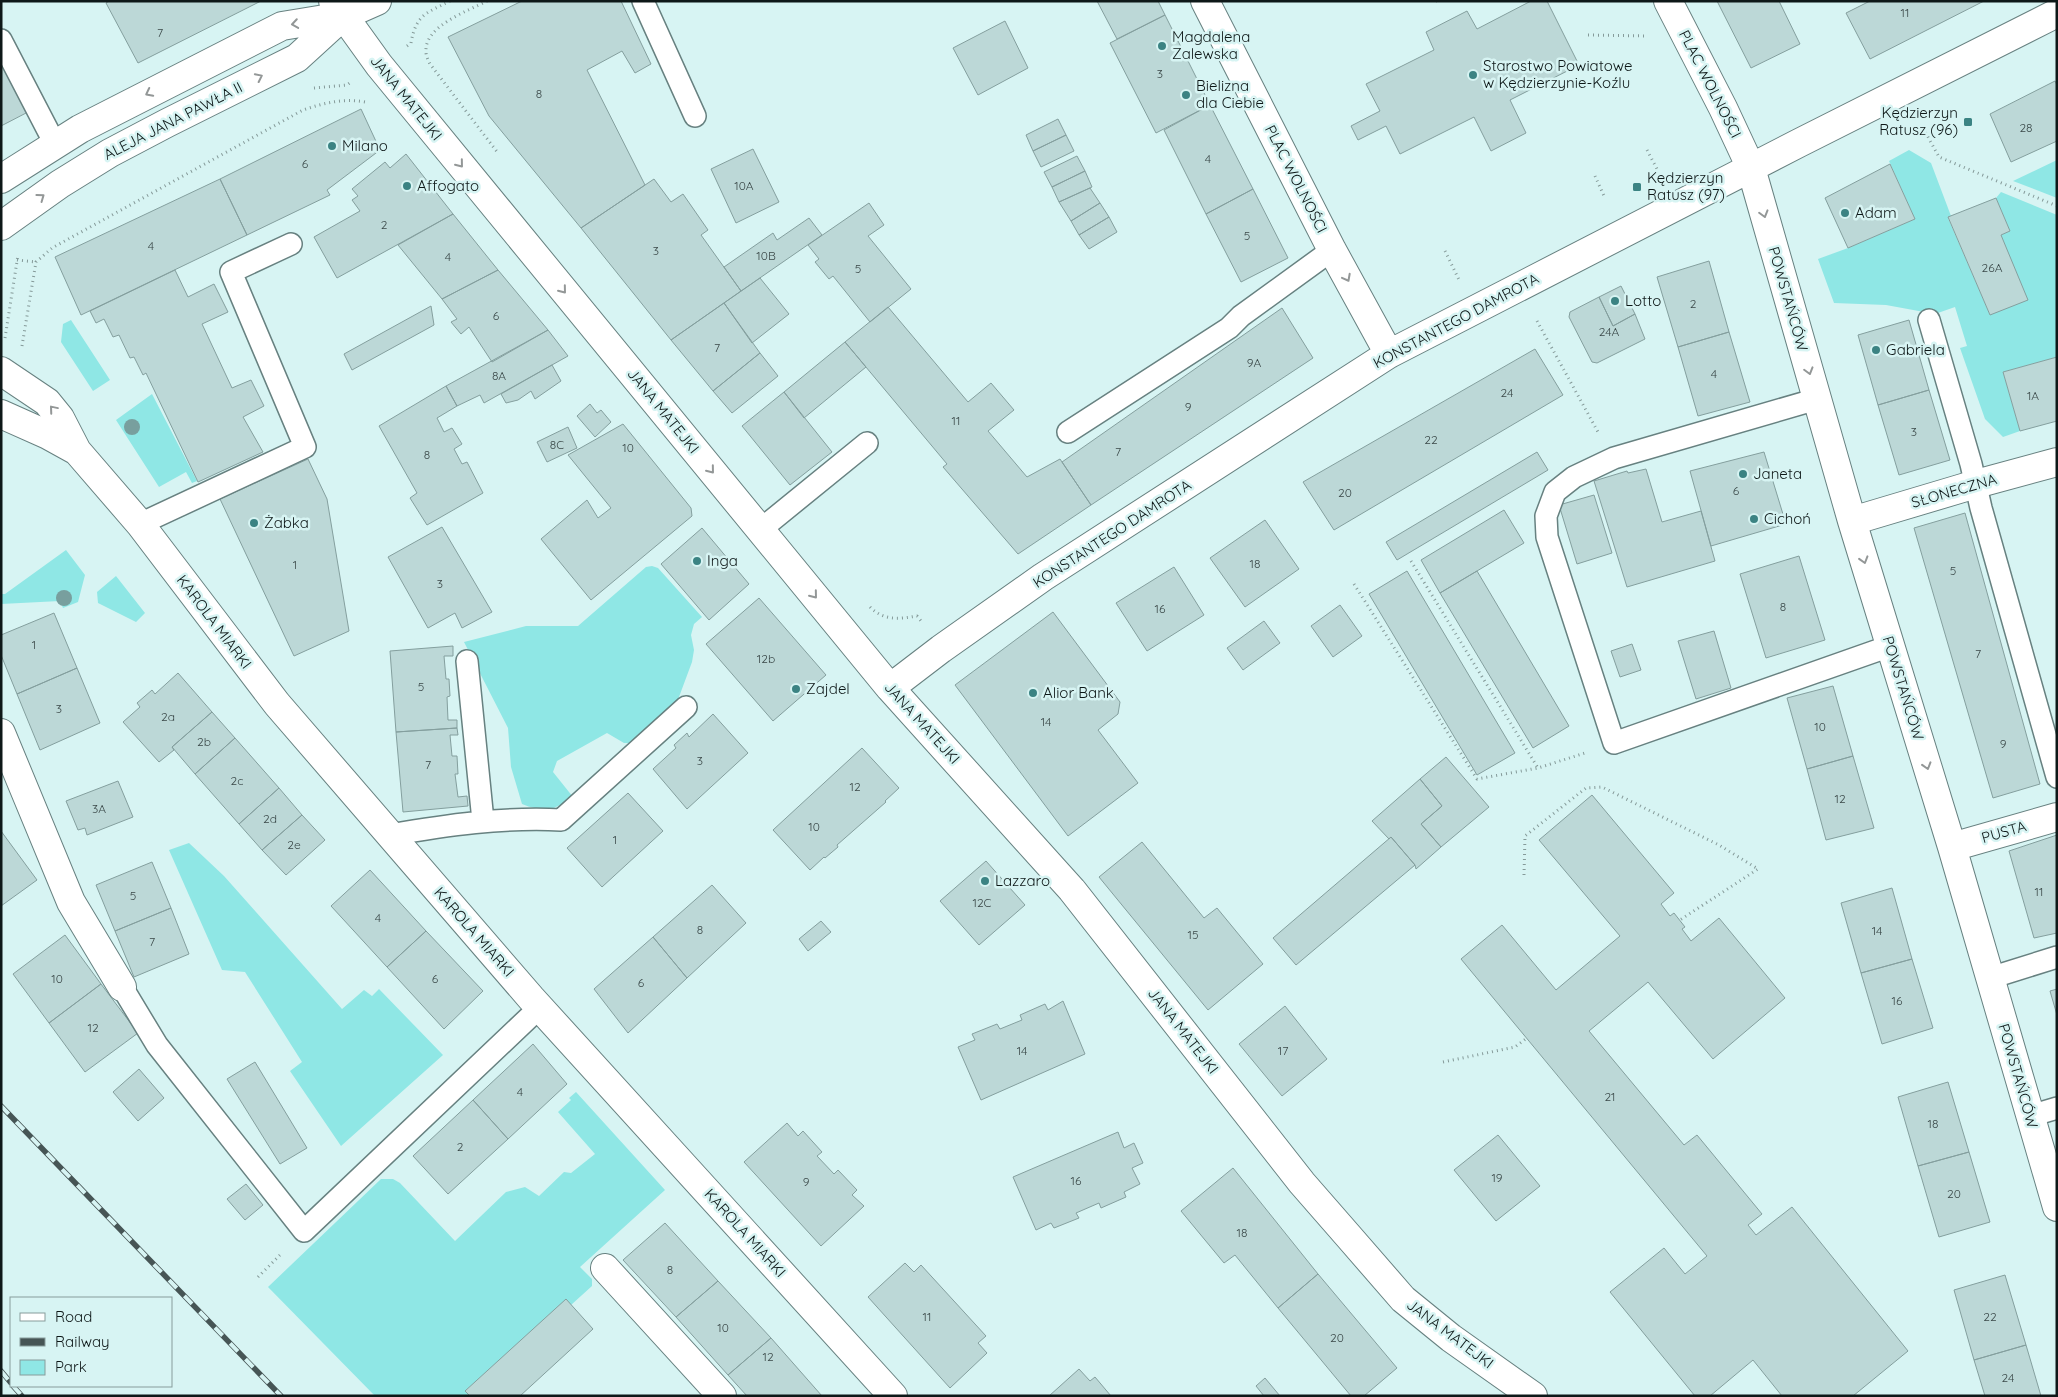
<svg xmlns="http://www.w3.org/2000/svg" width="2058" height="1397" viewBox="0 0 2058 1397" font-family="Quicksand,sans-serif">
  <rect width="100%" height="100%" fill="#d7f4f3"/>
  <path fill="#8fe7e5" d="M1909,150L1931,163L1951,216L1948,218L1990,315L2001,235L2010,231L1996,198L2001,192L2057,215V357L2003,372L2020,431L2003,437L1985,419L1960,348L1967,346L1955,307L1935,314L1886,305L1834,303L1818,259L1848,248L1915,219L1889,161Z
    M2057,160V198L2013,181Z
    M71,320L110,380L93,391L61,342L63,324Z
    M152,394L197,481L192,483L186,472L159,487L116,420Z
    M66,550L85,575L78,602L63,608L60,601L1,604V594H5Z
    M652,566L658,568L702,617L694,624L691,635L694,650L692,662L676,705L629,743H624L607,733L557,761L553,772L573,797C553,811 545,813 522,804L511,767L508,728L464,642L526,626H578L646,567Z
    M116,576L145,613L136,622L98,603L97,592Z
    M189,843L224,876L342,1009L364,990L372,996L379,989L443,1055L341,1146L290,1071L302,1062L245,972L222,970L169,850Z
    M576,1092L665,1190L580,1267L592,1279V1286L571,1305L566,1300L465,1391L470,1396H375L268,1287L381,1179H393L400,1183L455,1241L506,1192L525,1187L539,1196L564,1172L571,1173L595,1154L558,1112L571,1100L569,1098Z"/>
  <path fill="#bcd8d7" stroke="#849f9e" d="M109,1H261L138,63L106,3Z
    M522,1H621L651,64L635,73L622,51L587,70L645,185L581,228L489,116L448,37Z
    M1097,1H1158L1165,15L1117,39Z
    M1531,1H1547L1579,65L1510,100L1526,133L1491,151L1474,117L1400,154L1386,126L1358,140L1351,126L1380,111L1366,84L1434,50L1426,32L1467,11L1477,29Z
    M1717,1H1779L1800,44L1751,68Z
    M1870,1H1984L1870,59L1846,13Z
    M1165,15L1210,105L1156,133L1110,43Z
    M1005,21L1028,68L978,95L953,48Z
    M1,62L28,112L1,126Z
    M2055,81L2057,85V141L2011,162L1990,114Z
    M1210,105L1253,189L1206,214L1164,130Z
    M361,109L380,150L327,190L330,195L247,235L220,179Z
    M1058,119L1066,135L1033,151L1026,135Z
    M1066,135L1074,151L1041,167L1033,151Z
    M753,149L779,202L736,223L711,169Z
    M406,154L453,214L337,278L314,237L360,211L352,200L358,196L352,189L385,162L390,168Z
    M1077,156L1085,171L1052,187L1044,172Z
    M1890,164L1915,219L1848,248L1825,198Z
    M1085,171L1092,187L1059,202L1052,187Z
    M220,179L247,235L81,315L55,257Z
    M654,179L671,202L683,194L708,230L701,235L741,291L671,340L581,228Z
    M1090,188L1100,203L1071,221L1059,202Z
    M1253,189L1288,258L1241,282L1206,214Z
    M1996,198L2010,231L2001,235L2028,300L1990,315L1948,217Z
    M869,203L884,225L868,236L911,289L870,322L833,276L829,279L815,262L819,259L808,245Z
    M1100,203L1109,217L1079,235L1071,221Z
    M453,214L498,270L442,299L398,245Z
    M1109,217L1117,232L1089,249L1079,235Z
    M809,218L822,235L741,291L724,267L773,233L777,240Z
    M1709,261L1729,332L1678,347L1657,277Z
    M175,270L188,297L214,284L228,312L202,324L232,388L251,380L264,406L243,417L263,452L198,482L146,373L143,375L134,357L130,358L119,335L113,337L104,319L96,323L90,311Z
    M498,270L548,330L492,362L469,327L461,334L451,322L457,319L442,299Z
    M760,278L789,314L752,343L724,303Z
    M1621,286L1635,314L1613,326L1599,297Z
    M1599,297L1613,326L1635,314L1645,339L1597,363L1592,362L1569,317L1570,312Z
    M724,303L760,353L713,391L671,340Z
    M431,306L434,325L352,370L344,354Z
    M888,307L968,402L991,383L1014,410L988,431L1027,477L1060,459L1091,505L1018,554L943,467L947,464L845,342Z
    M1282,308L1313,358L1091,505L1062,462Z
    M1909,320L1929,390L1878,405L1858,335Z
    M548,330L568,356L484,403L480,395L457,406L446,386Z
    M1729,332L1750,402L1698,416L1678,347Z
    M845,342L866,367L804,418L784,392Z
    M1535,349L1563,395L1334,530L1303,482Z
    M760,353L778,376L732,413L713,391Z
    M2057,357V421L2020,431L2003,372Z
    M552,365L561,381L535,399L531,391L518,400L506,403L501,394Z
    M446,386L457,406L437,418L444,432L452,428L462,444L454,449L462,464L467,462L483,493L427,525L410,498L417,493L379,426Z
    M1929,390L1950,460L1899,475L1878,405Z
    M784,392L832,452L790,485L742,426Z
    M590,404L597,413L601,410L611,422L595,437L577,416Z
    M623,424L691,508L692,516L591,600L541,539L587,500L598,518L611,508L568,455Z
    M568,427L577,448L547,462L537,442Z
    M1537,452L1548,470L1397,560L1386,542Z
    M1764,452L1786,524L1711,546L1690,471Z
    M308,459L327,499L349,631L294,656L220,499Z
    M1646,469L1662,522L1701,511L1715,561L1627,587L1594,481L1627,471L1628,473Z
    M1594,495L1612,553L1577,564L1559,505Z
    M1504,510L1524,543L1440,593L1421,560Z
    M1965,513L2040,784L1993,798L1914,528Z
    M1265,520L1299,569L1245,607L1210,558Z
    M442,527L492,612L462,628L455,613L428,628L388,557Z
    M702,528L749,584L709,620L661,564Z
    M1799,556L1825,640L1766,658L1740,574Z
    M1174,567L1204,615L1147,651L1116,603Z
    M1407,571L1515,753L1477,775L1369,594Z
    M1477,571L1569,726L1533,748L1440,593Z
    M759,598L826,675L773,721L706,644Z
    M1340,605L1362,636L1333,657L1311,626Z
    M1053,612L1120,702L1118,714L1098,730L1138,783L1068,836L955,685Z
    M54,613L77,668L17,694L1,655V635Z
    M1264,621L1280,643L1243,670L1227,648Z
    M1714,631L1731,688L1696,699L1678,641Z
    M1632,644L1641,670L1620,677L1611,651Z
    M453,646V656H444L446,679H449L450,696L447,697L448,720H457V728L396,732L390,651Z
    M77,668L100,723L40,750L17,694Z
    M178,673L212,712L172,747L174,750L159,762L123,722L140,707L137,703L152,690L155,694Z
    M1833,686L1853,756L1807,769L1787,698Z
    M212,712L235,738L195,774L172,747Z
    M713,714L748,753L687,809L653,769L676,748L674,745L687,733L689,737Z
    M457,728L458,735H450L452,756H457L458,774H455L458,797L467,796L468,806L403,812L396,732Z
    M235,738L279,788L239,824L195,774Z
    M862,748L899,788L885,801L886,802L837,845L838,847L825,858L824,857L810,870L773,830Z
    M1853,756L1874,828L1826,840L1807,769Z
    M1446,757L1489,807L1441,847L1421,824L1442,806L1420,779Z
    M1420,779L1442,806L1421,824L1441,847L1416,869L1415,865L1391,837L1389,839L1372,821Z
    M118,781L133,817L87,835L85,828L78,830L66,801Z
    M279,788L302,815L262,850L239,824Z
    M628,793L663,831L602,887L567,848Z
    M1592,795L1674,893L1661,904L1670,916L1674,913L1685,927L1682,929L1691,941L1719,918L1785,998L1713,1059L1648,982L1589,1031L1684,1145L1697,1135L1762,1214L1748,1225L1756,1235L1792,1207L1908,1351L1853,1396H1782L1753,1360L1710,1396H1695L1610,1292L1664,1248L1685,1274L1707,1256L1461,959L1502,925L1556,990L1620,936L1539,840Z
    M302,815L325,840L286,875L262,850Z
    M1,831L37,880L1,906Z
    M2057,835V933L2034,938L2009,851Z
    M1391,837L1415,865L1296,965L1273,938Z
    M1142,842L1204,918L1217,908L1263,964L1208,1010L1099,877Z
    M986,861L1025,905L979,945L940,901Z
    M152,862L171,908L115,931L96,885Z
    M370,870L426,931L387,967L331,906Z
    M712,885L746,923L687,978L653,937Z
    M1892,888L1912,959L1861,973L1841,903Z
    M171,908L189,954L134,977L115,931Z
    M821,921L831,932L808,951L799,939Z
    M426,931L483,991L444,1029L387,967Z
    M65,935L101,984L49,1023L13,974Z
    M653,937L687,978L628,1033L594,989Z
    M1912,959L1933,1028L1882,1044L1861,973Z
    M101,984L138,1033L85,1072L49,1023Z
    M2057,989V1015L2050,991Z
    M1063,1001L1085,1054L981,1100L958,1047L975,1040L972,1034L997,1024L1000,1029L1022,1020L1020,1015L1045,1004L1048,1010Z
    M1285,1006L1327,1059L1282,1096L1239,1044Z
    M533,1044L567,1084L508,1139L473,1100Z
    M255,1062L307,1148L280,1164L227,1079Z
    M139,1069L164,1098L138,1121L113,1092Z
    M1948,1082L1969,1152L1918,1166L1898,1097Z
    M473,1100L508,1139L448,1194L413,1156Z
    M787,1123L798,1136L803,1131L822,1152L817,1156L834,1174L838,1170L857,1190L852,1195L864,1206L821,1246L744,1162Z
    M1118,1132L1124,1148L1134,1143L1143,1163L1132,1168L1140,1184L1124,1192L1126,1197L1101,1208L1099,1203L1076,1213L1079,1218L1054,1228L1051,1223L1036,1230L1013,1177Z
    M1498,1135L1540,1186L1496,1221L1454,1170Z
    M1969,1152L1990,1222L1939,1237L1918,1166Z
    M1233,1168L1318,1274L1278,1308L1235,1255L1224,1263L1181,1211Z
    M246,1184L263,1205L245,1220L227,1199Z
    M665,1223L718,1281L676,1317L623,1260Z
    M905,1263L914,1272L921,1265L986,1336L978,1343L987,1353L950,1388L868,1297Z
    M1318,1274L1397,1368L1364,1396H1351L1278,1308Z
    M2005,1275L2026,1345L1974,1360L1954,1290Z
    M718,1281L771,1338L728,1375L676,1317Z
    M566,1299L593,1329L520,1396H470L465,1391Z
    M771,1338L822,1396H747L728,1375Z
    M2026,1345L2041,1396H1985L1974,1360Z
    M1079,1369L1090,1381L1095,1377L1111,1396H1049Z
    M1265,1378L1280,1396H1264L1256,1386Z"/>
  <g fill="none" stroke-linecap="round" stroke-linejoin="round">
    <defs>
      <path id="lane" d="M643,1L695,116
        M1,40L55,144
        M1929,320L1971,464L1981,508L2057,777
        M1817,399L1614,458L1574,477L1555,492L1546,516L1547,537L1614,743L1890,646
        M1068,432L1229,328L1241,316L1332,250
        M140,524L305,447L231,272L291,244
        M760,530L867,443
        M467,661L483,821
        M390,835C447,825 503,817 561,820L686,707
        M1990,978L2057,957
        M122,987L157,1045L304,1231L539,1008
        M2030,1116L2057,1108"/>
      <path id="street" d="M333,1L379,65L890,688L1072,890L1302,1183L1350,1238L1403,1299L1451,1338L1533,1396
        M1205,1L1332,250L1389,354
        M1668,1L1723,108L1751,168L1852,521L1952,847L2057,1207
        M1,371L47,402L60,418L77,451L140,524L277,704L531,998L893,1396
        M1,414L48,435L77,451
        M1852,521L1976,484L2057,462
        M890,688L941,649L1043,577L1389,354L1799,143L2057,13
        M1,733L71,902L122,987
        M1952,847L2057,817
        M605,1268L722,1396"/>
      <path id="secondary" d="M1,179L80,129L282,26L343,16L377,1
        M1,226L60,184L110,153L167,123L297,58L343,16"/>
    </defs>
    <use href="#lane" stroke="#678180" stroke-width="24"/>
    <use href="#street" stroke="#678180" stroke-width="30"/>
    <use href="#secondary" stroke="#678180" stroke-width="30"/>
    <path stroke="#859a99" stroke-width="3" stroke-dasharray="1 4" stroke-linecap="butt" d="M487,1C468,11 424,26 426,52C426,56 428,60 430,64L498,153
      M1437,1L1439,5
      M1588,35L1648,36
      M407,46L411,43C416,14 427,13 450,1
      M314,88L347,85L351,82
      M1923,128L1939,157L2057,206
      M1647,150L1657,169
      M1595,176L1604,196
      M1445,251L1460,282
      M17,260L36,262
      M1537,321L1598,432
      M5,338L18,255
      M22,346L36,262L52,248L303,110C324,103 343,98 365,102
      M1411,561L1538,768
      M1354,584L1477,779L1538,768L1585,753
      M870,607C884,621 899,619 917,616L921,621
      M1524,875L1525,836L1586,788L1602,787L1719,845L1758,869L1680,920
      M1443,1062L1515,1047L1527,1038
      M258,1277L282,1253"/>
    <use href="#lane" stroke="#fff" stroke-width="21"/>
    <use href="#street" stroke="#fff" stroke-width="28"/>
    <use href="#secondary" stroke="#fff" stroke-width="28"/>
    <defs>
      <path id="rail" d="M1,1106L281,1396
        M1,1371L11,1383
        M13,1386L22,1396"/>
    </defs>
    <use href="#rail" stroke="#465555" stroke-width="5.5"/>
    <use href="#rail" stroke="#d7f4f3" stroke-width="4" stroke-dasharray="11" stroke-linecap="butt"/>
  </g>
  <g fill="#789f9e">
    <circle cx="132" cy="427" r="8"/>
    <circle cx="64" cy="598" r="8"/>
  </g>
  <defs><path id="oneway-chevron" d="M-2-3.5L2.5 0L-2 3.5" fill="none" stroke-width="1.6" stroke-linecap="round" stroke-linejoin="round" transform="scale(1.25)"/></defs>
  <g stroke="#939797">
    <use href="#oneway-chevron" transform="translate(295 24) rotate(171)"/>
    <use href="#oneway-chevron" transform="translate(259 77) rotate(-26)"/>
    <use href="#oneway-chevron" transform="translate(149 93) rotate(153)"/>
    <use href="#oneway-chevron" transform="translate(460 164) rotate(51)"/>
    <use href="#oneway-chevron" transform="translate(41 197) rotate(-36)"/>
    <use href="#oneway-chevron" transform="translate(1764 214) rotate(74)"/>
    <use href="#oneway-chevron" transform="translate(1347 278) rotate(62)"/>
    <use href="#oneway-chevron" transform="translate(563 290) rotate(51)"/>
    <use href="#oneway-chevron" transform="translate(1809 371) rotate(74)"/>
    <use href="#oneway-chevron" transform="translate(53 409) rotate(-130)"/>
    <use href="#oneway-chevron" transform="translate(711 470) rotate(51)"/>
    <use href="#oneway-chevron" transform="translate(1864 560) rotate(73)"/>
    <use href="#oneway-chevron" transform="translate(814 595) rotate(51)"/>
    <use href="#oneway-chevron" transform="translate(1927 766) rotate(73)"/>
  </g>
  <g fill="#3b8383" stroke="#d7f4f3" stroke-width="2">
    <circle cx="1162" cy="46" r="5"/>
    <circle cx="1473" cy="75" r="5"/>
    <circle cx="1186" cy="95" r="5"/>
    <rect x="1963" y="117" width="10" height="10" rx="2.5"/>
    <circle cx="332" cy="146" r="5"/>
    <circle cx="407" cy="186" r="5"/>
    <rect x="1632" y="182" width="10" height="10" rx="2.5"/>
    <circle cx="1845" cy="213" r="5"/>
    <circle cx="1615" cy="301" r="5"/>
    <circle cx="1876" cy="350" r="5"/>
    <circle cx="1743" cy="474" r="5"/>
    <circle cx="1754" cy="519" r="5"/>
    <circle cx="254" cy="523" r="5"/>
    <circle cx="697" cy="561" r="5"/>
    <circle cx="796" cy="689" r="5"/>
    <circle cx="1033" cy="693" r="5"/>
    <circle cx="985" cy="881" r="5"/>
  </g>
  <g text-anchor="middle" stroke-width="5" stroke-linejoin="round" paint-order="stroke">
    <g font-size="12" fill="#3a4848">
      <text x="1905" y="17">11</text>
      <text x="160" y="37">7</text>
      <text x="1160" y="78">3</text>
      <text x="539" y="98">8</text>
      <text x="2026" y="132">28</text>
      <text x="1208" y="163">4</text>
      <text x="305" y="168">6</text>
      <text x="744" y="190">10A</text>
      <text x="384" y="229">2</text>
      <text x="1247" y="240">5</text>
      <text x="151" y="250">4</text>
      <text x="656" y="255">3</text>
      <text x="766" y="260">10B</text>
      <text x="448" y="261">4</text>
      <text x="1992" y="272">26A</text>
      <text x="858" y="273">5</text>
      <text x="1693" y="308">2</text>
      <text x="496" y="320">6</text>
      <text x="1609" y="336">24A</text>
      <text x="717" y="352">7</text>
      <text x="1254" y="367">9A</text>
      <text x="1714" y="378">4</text>
      <text x="499" y="380">8A</text>
      <text x="1507" y="397">24</text>
      <text x="2033" y="400">1A</text>
      <text x="1188" y="411">9</text>
      <text x="956" y="425">11</text>
      <text x="1914" y="436">3</text>
      <text x="1431" y="444">22</text>
      <text x="557" y="449">8C</text>
      <text x="628" y="452">10</text>
      <text x="1118" y="456">7</text>
      <text x="427" y="459">8</text>
      <text x="1736" y="495">6</text>
      <text x="1345" y="497">20</text>
      <text x="1255" y="568">18</text>
      <text x="295" y="569">1</text>
      <text x="1953" y="575">5</text>
      <text x="440" y="588">3</text>
      <text x="1783" y="611">8</text>
      <text x="1160" y="613">16</text>
      <text x="34" y="649">1</text>
      <text x="1978" y="658">7</text>
      <text x="766" y="663">12b</text>
      <text x="421" y="691">5</text>
      <text x="59" y="713">3</text>
      <text x="168" y="721">2a</text>
      <text x="1046" y="726">14</text>
      <text x="1820" y="731">10</text>
      <text x="204" y="746">2b</text>
      <text x="2003" y="748">9</text>
      <text x="700" y="765">3</text>
      <text x="428" y="769">7</text>
      <text x="237" y="785">2c</text>
      <text x="855" y="791">12</text>
      <text x="1840" y="803">12</text>
      <text x="99" y="813">3A</text>
      <text x="270" y="823">2d</text>
      <text x="814" y="831">10</text>
      <text x="615" y="844">1</text>
      <text x="294" y="849">2e</text>
      <text x="2039" y="896">11</text>
      <text x="133" y="900">5</text>
      <text x="982" y="907">12C</text>
      <text x="378" y="922">4</text>
      <text x="700" y="934">8</text>
      <text x="1877" y="935">14</text>
      <text x="1193" y="939">15</text>
      <text x="152" y="946">7</text>
      <text x="57" y="983">10</text>
      <text x="435" y="983">6</text>
      <text x="641" y="987">6</text>
      <text x="1897" y="1005">16</text>
      <text x="93" y="1032">12</text>
      <text x="1022" y="1055">14</text>
      <text x="1283" y="1055">17</text>
      <text x="520" y="1096">4</text>
      <text x="1610" y="1101">21</text>
      <text x="1933" y="1128">18</text>
      <text x="460" y="1151">2</text>
      <text x="1497" y="1182">19</text>
      <text x="1076" y="1185">16</text>
      <text x="806" y="1186">9</text>
      <text x="1954" y="1198">20</text>
      <text x="1242" y="1237">18</text>
      <text x="670" y="1274">8</text>
      <text x="927" y="1321">11</text>
      <text x="1990" y="1321">22</text>
      <text x="723" y="1332">10</text>
      <text x="1337" y="1342">20</text>
      <text x="768" y="1361">12</text>
      <text x="2008" y="1382">24</text>
    </g>
    <g font-size="15" fill="#0e1818" stroke="#d7f4f3" text-anchor="start">
      <text x="1172" y="42">Magdalena<tspan x="1172" dy="17">Zalewska</tspan></text>
      <text x="1483" y="71">Starostwo Powiatowe<tspan x="1483" dy="17">w Kędzierzynie-Koźlu</tspan></text>
      <text x="1196" y="91">Bielizna<tspan x="1196" dy="17">dla Ciebie</tspan></text>
      <text x="1958" y="118" text-anchor="end">Kędzierzyn<tspan x="1958" dy="17">Ratusz (96)</tspan></text>
      <text x="342" y="151">Milano</text>
      <text x="1647" y="183">Kędzierzyn<tspan x="1647" dy="17">Ratusz (97)</tspan></text>
      <text x="417" y="191">Affogato</text>
      <text x="1855" y="218">Adam</text>
      <text x="1625" y="306">Lotto</text>
      <text x="1886" y="355">Gabriela</text>
      <text x="1753" y="479">Janeta</text>
      <text x="1764" y="524">Cichoń</text>
      <text x="264" y="528">Żabka</text>
      <text x="707" y="566">Inga</text>
      <text x="806" y="694">Zajdel</text>
      <text x="1043" y="698">Alior Bank</text>
      <text x="995" y="886">Lazzaro</text>
    </g>
    <g font-size="15" fill="#0e1818" stroke="#d7f4f3">
      <text transform="translate(1710 84) rotate(63)" y="5">PLAC WOLNOŚCI</text>
      <text transform="translate(406 98) rotate(51)" y="5">JANA MATEJKI</text>
      <text transform="translate(173 121) rotate(-27)" y="5">ALEJA JANA PAWŁA II</text>
      <text transform="translate(1296 179) rotate(63)" y="5">PLAC WOLNOŚCI</text>
      <text transform="translate(1788 299) rotate(74)" y="5">POWSTAŃCÓW</text>
      <text transform="translate(1456 321) rotate(-28)" y="5">KONSTANTEGO DAMROTA</text>
      <text transform="translate(663 411) rotate(51)" y="5">JANA MATEJKI</text>
      <text transform="translate(1954 491) rotate(-16)" y="5">SŁONECZNA</text>
      <text transform="translate(1112 534) rotate(-33)" y="5">KONSTANTEGO DAMROTA</text>
      <text transform="translate(214 622) rotate(53)" y="5">KAROLA MIARKI</text>
      <text transform="translate(1903 688) rotate(73)" y="5">POWSTAŃCÓW</text>
      <text transform="translate(922 723) rotate(48)" y="5">JANA MATEJKI</text>
      <text transform="translate(2004 832) rotate(-16)" y="5">PUSTA</text>
      <text transform="translate(474 932) rotate(49)" y="5">KAROLA MIARKI</text>
      <text transform="translate(1183 1031) rotate(52)" y="5">JANA MATEJKI</text>
      <text transform="translate(2018 1076) rotate(74)" y="5">POWSTAŃCÓW</text>
      <text transform="translate(745 1233) rotate(48)" y="5">KAROLA MIARKI</text>
      <text transform="translate(1450 1334) rotate(37)" y="5">JANA MATEJKI</text>
    </g>
  </g>
  <rect width="2058" height="1397" fill="none" stroke="#0e1818" stroke-width="5"/>
  <rect x="10" y="1297" width="162" height="90" fill="#d7f4f3" stroke="#879c9b"/>
  <rect x="20" y="1313" width="25" height="8" fill="#ffffff" stroke="#879c9b"/>
  <text x="55" y="1322" font-size="15" fill="#0e1818">Road</text>
  <rect x="20" y="1338" width="25" height="8" fill="#465555" stroke="#879c9b"/>
  <text x="55" y="1347" font-size="15" fill="#0e1818">Railway</text>
  <rect x="20" y="1360" width="25" height="15" fill="#8fe7e5" stroke="#879c9b"/>
  <text x="55" y="1372" font-size="15" fill="#0e1818">Park</text>
</svg>
